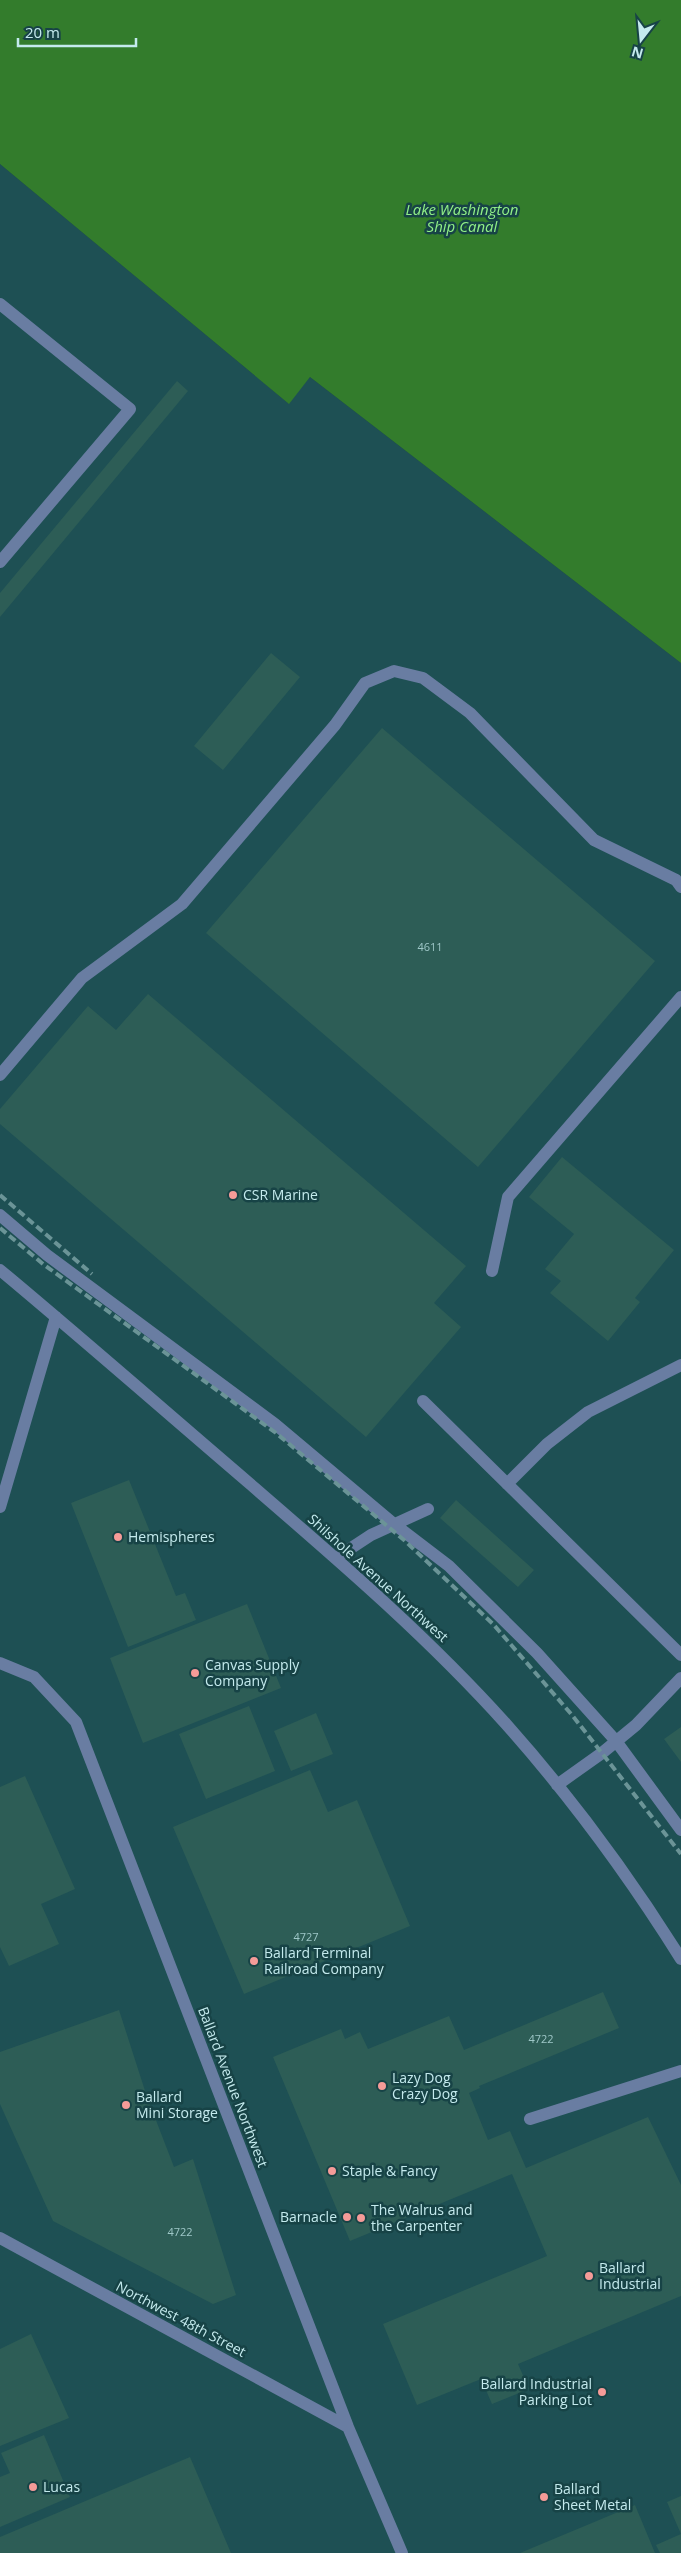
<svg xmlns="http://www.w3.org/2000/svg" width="681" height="2553" viewBox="0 0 681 2553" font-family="'Open Sans',sans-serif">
  <rect width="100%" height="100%" fill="#174346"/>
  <path fill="#1e5054" d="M0,164L288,403L310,377L681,663V2553H0Z"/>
  <path fill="#337c2c" d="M0,0H681V663L310,377L289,404L0,164Z"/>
  <path fill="#2d5d56" d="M177,381L188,391L0,617V593Z
    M271,653L300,677L223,770L194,746Z
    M382,728L655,961L478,1167L206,933Z
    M148,994L466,1266L434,1303L461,1327L366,1437L0,1124V1109L88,1006L116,1030Z
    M562,1157L674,1250L635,1298L640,1302L608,1341L550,1293L561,1281L545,1269L574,1234L529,1197Z
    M129,1480L176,1596L185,1593L196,1620L128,1647L71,1503Z
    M456,1500L534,1570L518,1587L440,1518Z
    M247,1604L281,1688L143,1743L110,1658Z
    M249,1706L275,1771L206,1799L179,1734Z
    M316,1713L333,1754L291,1771L274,1731Z
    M681,1727V1762L664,1739Z
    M310,1770L328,1812L357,1800L410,1926L244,1994L173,1827Z
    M25,1776L75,1889L41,1904L59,1944L9,1966L0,1947V1787Z
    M603,1992L619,2028L479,2086L480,2088L469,2093L488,2140L510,2131L526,2168L648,2117L681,2185V2296L518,2364L529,2389L492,2404L481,2379L417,2405L383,2324L547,2256L512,2174L350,2241L273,2057L341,2029L345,2039L360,2032L368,2049L449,2016L464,2050Z
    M119,2010L147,2097L174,2167L193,2159L236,2295L213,2304L53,2221L0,2104V2052Z
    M31,2334L69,2418L0,2446V2349Z
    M44,2435L70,2497L0,2527V2477L10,2473L1,2453Z
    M190,2457L231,2553H0V2537Z
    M681,2496V2553H660L656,2545L681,2534L667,2502Z
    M635,2505L655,2553H520Z"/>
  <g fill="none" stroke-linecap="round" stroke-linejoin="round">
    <path stroke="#697da2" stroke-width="12" d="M0,304L130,409L0,562
      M0,1075L82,978L182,904L335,725L365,683L394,671L423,678L470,713L594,840L676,880L681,887
      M0,1215L47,1255L275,1424L394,1524L449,1566L537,1653L616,1741L681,1830
      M0,1270C84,1340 166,1412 249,1483C338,1560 427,1636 506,1724C571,1797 629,1876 681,1959
      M492,1271L508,1197L681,997
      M423,1401L681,1655
      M507,1484L547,1444L588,1412L681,1365
      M0,1507L56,1317
      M336,1558L371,1535L428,1509
      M0,1663L34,1677L76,1722L348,2427L402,2553
      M557,1785L602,1753L636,1725L681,1678
      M530,2119L681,2071
      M0,2238L348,2427"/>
    <path stroke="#6b9497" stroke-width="4" stroke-dasharray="8 4" stroke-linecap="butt" d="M0,1195L92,1274
      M0,1228L43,1264L276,1433L404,1540L493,1624L572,1715L681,1854"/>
  </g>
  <g fill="#f59b98" stroke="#174346" stroke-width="2">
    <circle cx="233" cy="1195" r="5"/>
    <circle cx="118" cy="1537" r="5"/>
    <circle cx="195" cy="1673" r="5"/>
    <circle cx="254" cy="1961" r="5"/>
    <circle cx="382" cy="2086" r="5"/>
    <circle cx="126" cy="2105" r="5"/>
    <circle cx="332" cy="2171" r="5"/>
    <circle cx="347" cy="2217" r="5"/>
    <circle cx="361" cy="2218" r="5"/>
    <circle cx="589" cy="2276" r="5"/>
    <circle cx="602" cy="2392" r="5"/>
    <circle cx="33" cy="2487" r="5"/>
    <circle cx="544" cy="2497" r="5"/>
  </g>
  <g text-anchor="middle" stroke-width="5" stroke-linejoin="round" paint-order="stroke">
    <g font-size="11" fill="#9ec7c7">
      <text x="430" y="951">4611</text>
      <text x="306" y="1941">4727</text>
      <text x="541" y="2043">4722</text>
      <text x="180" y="2236">4722</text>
    </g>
    <g font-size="14" fill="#c4eaed" stroke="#174346" text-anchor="start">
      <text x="243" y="1200">CSR Marine</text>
      <text x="128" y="1542">Hemispheres</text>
      <text x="205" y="1670">Canvas Supply<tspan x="205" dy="16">Company</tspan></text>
      <text x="264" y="1958">Ballard Terminal<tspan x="264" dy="16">Railroad Company</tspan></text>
      <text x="392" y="2083">Lazy Dog<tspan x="392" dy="16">Crazy Dog</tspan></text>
      <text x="136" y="2102">Ballard<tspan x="136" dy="16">Mini Storage</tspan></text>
      <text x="342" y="2176">Staple &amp; Fancy</text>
      <text x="371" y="2215">The Walrus and<tspan x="371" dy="16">the Carpenter</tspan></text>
      <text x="337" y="2222" text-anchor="end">Barnacle</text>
      <text x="599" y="2273">Ballard<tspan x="599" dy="16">Industrial</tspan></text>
      <text x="592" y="2389" text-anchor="end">Ballard Industrial<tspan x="592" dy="16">Parking Lot</tspan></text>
      <text x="43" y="2492">Lucas</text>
      <text x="554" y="2494">Ballard<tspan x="554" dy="16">Sheet Metal</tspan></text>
    </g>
    <g font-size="14" fill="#c4eaed" stroke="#174346">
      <text transform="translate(378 1578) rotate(42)" y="5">Shilshole Avenue Northwest</text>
      <text transform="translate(233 2087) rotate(69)" y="5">Ballard Avenue Northwest</text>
      <text transform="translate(181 2319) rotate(28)" y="5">Northwest 48th Street</text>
    </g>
    <g font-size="15" font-style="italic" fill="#91f087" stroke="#174346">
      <text x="462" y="215">Lake Washington<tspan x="462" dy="17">Ship Canal</tspan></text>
    </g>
  </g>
  <g transform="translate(641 40) rotate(196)" stroke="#174346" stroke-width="4" paint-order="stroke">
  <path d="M0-4L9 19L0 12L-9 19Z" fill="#c4eaed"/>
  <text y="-8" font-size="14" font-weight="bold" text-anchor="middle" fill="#c4eaed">N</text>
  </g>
  <path d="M18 38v8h118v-8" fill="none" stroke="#c4eaed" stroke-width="2.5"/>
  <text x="25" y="38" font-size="15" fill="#c4eaed" stroke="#174346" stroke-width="4" paint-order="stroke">20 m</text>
</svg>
